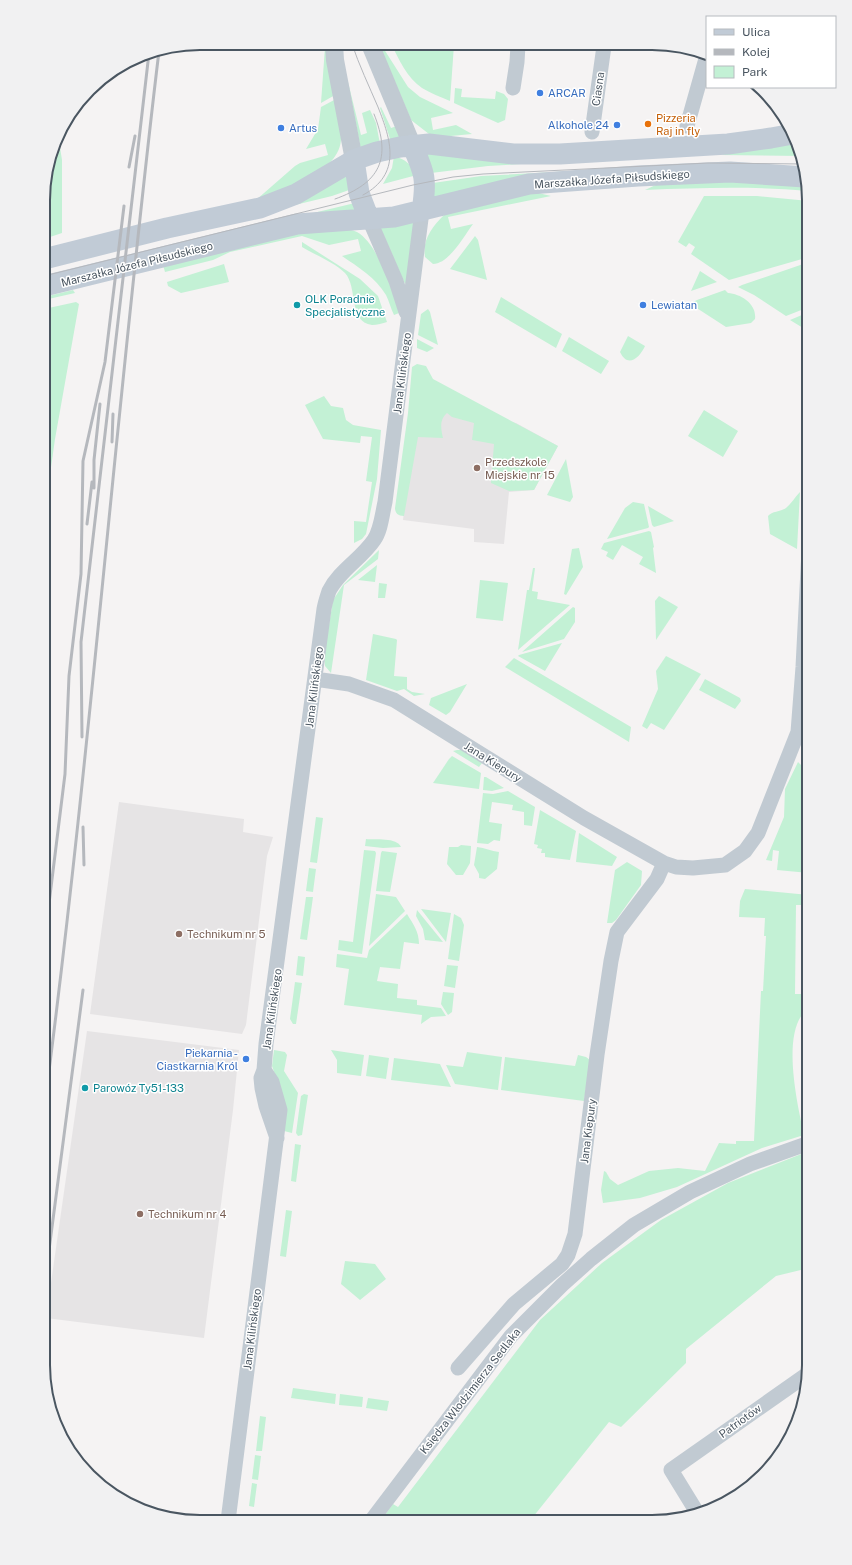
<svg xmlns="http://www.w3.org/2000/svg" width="852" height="1565" viewBox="0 0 852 1565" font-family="'Public Sans',sans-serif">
  <rect width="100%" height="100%" fill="#f5f3f3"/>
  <path fill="#e6e4e5" d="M416,400L516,423L558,446L534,490L509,492L504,544L474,542V529L403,520Z
    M119,802L244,819L243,832L273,837L267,856L246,1025L242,1034L90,1014Z
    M87,1031L239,1050L233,1110L204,1338L46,1318Z"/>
  <path fill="#c3f1d5" d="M391,44L454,45L450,101C441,97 430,93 422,88C407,78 399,59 391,44Z
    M328,45L335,95L321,103L325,47Z
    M381,46H382L408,87L420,97L453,113L431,118L433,130L456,125L472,134L440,137L429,134L411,120L380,47Z
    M347,78L361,135L367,133L362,113L370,110L376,123L380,144L361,150Z
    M455,88L462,89L461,97L495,99L496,91L504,94L508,99L505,120L498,123L454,103Z
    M336,99C337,112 341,125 341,138C341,173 282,189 256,200L295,166L300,163L328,155L325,144L306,149L318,129L321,107Z
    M381,107L391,128L397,126L402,137L391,142L380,108Z
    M58,135L62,160V233L44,239V180Z
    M796,141L801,150L802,156L720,155Z
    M424,151L591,160L488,166L431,173Z
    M394,156C406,160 411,164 417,175L383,184L392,168Z
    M591,170L434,201L433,183L481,176Z
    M346,171L352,189L332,196L295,205Z
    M741,178L806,183L807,191C753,186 700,188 645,190L662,182Z
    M530,191L551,196L448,217L451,229L473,224C464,236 449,264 433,264L425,257C422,240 432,227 444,215Z
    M704,196H757L809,201V257L729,280L691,254L695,247L689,243L686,247L678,242Z
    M355,203L358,211L309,214Z
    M415,222L407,282L405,284L380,227Z
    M343,228C347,229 353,230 357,232C378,244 393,291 399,313L394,315C391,309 389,301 386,295C376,278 358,267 342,256L361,251L358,239L329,245L302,236L230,252L213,260L165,272L163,265L301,231Z
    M475,236L478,240L487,280L450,269Z
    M302,242L360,279L378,296L387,322C383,323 377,325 372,325C348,322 358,287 345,273C334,262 315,255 302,247Z
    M809,262V307L786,316L754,295L738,287L742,285Z
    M224,264L229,282L181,293L168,286L167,282Z
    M700,271L717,282L691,291Z
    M73,290L75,293L44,300V297Z
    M725,290L728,293C741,294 757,304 755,319L751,323L726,327L692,305L693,302L697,300Z
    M501,297L562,334L556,348L495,312Z
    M76,302L79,304L55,439L44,517V309Z
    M428,309L430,312L438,345L418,335L421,314Z
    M809,312L808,331L790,320Z
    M628,336L645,346C640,357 628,369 620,352Z
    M569,337L609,361L601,374L562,351Z
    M417,339L434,348L427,352L417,348Z
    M417,364L426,366L433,379L558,446L534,490L509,491L491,483L494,444L472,440L474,423L452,417L447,413C439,420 441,429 443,438L418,437L404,516C398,516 395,513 395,508L408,413L412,367Z
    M324,396L331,406L343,408L346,420L353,425L381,430L377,479L366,534L362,539L354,543V521L366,522L372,482L366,481L372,437L361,436L360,443L323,439L305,405Z
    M704,410L738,431L723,457L688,436Z
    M566,459L573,497L570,502L547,495Z
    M800,492L797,549L770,534L768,516C772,511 780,512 786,508C791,504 795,497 800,492Z
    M633,502L644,504L649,527L648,528L607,539L625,508Z
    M648,506L674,521L654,527L652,525Z
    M649,531L651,532L654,547L653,548L656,573L639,564L643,557L622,545L613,560L606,556L608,552L601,549L604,543Z
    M579,548L583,567L566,595L564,594L572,549Z
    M379,550L378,559L344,585L331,673L325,666L324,656L333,600L343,585Z
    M377,565L375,582L358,580Z
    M533,568H535L532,591L538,592L537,599L570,605L518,650L527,590H529Z
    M480,580L508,583L503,621L476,618Z
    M379,583L387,584L385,598H378Z
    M659,596L678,607L656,640L655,601Z
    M573,607L575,608V622L564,639L522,652Z
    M373,634L396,639L397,640L394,676L407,677V689L412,692L425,694L414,696L404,689L397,691L366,680Z
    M562,643L545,671L518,656L519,655Z
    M666,656L701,674L664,730L651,723L647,729L642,726L658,689L656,671Z
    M514,658L631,727L629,742L505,667Z
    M705,679L740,698L741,701L735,709L699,690Z
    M467,684L450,712L446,715L429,705L431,698Z
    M457,750H461L482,763L479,767L453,751Z
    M452,756L481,773L479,789L433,783L449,759Z
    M798,762L806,770L809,777V834L806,837L809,843V873L777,870L779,851L773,850L772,861L766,860L784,817L785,789Z
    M484,777H486L504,788L492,791L483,790Z
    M508,791L535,807L532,826L524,825V812L512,810L513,805L492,802L489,822L502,824L500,841L494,840L488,844L477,843L483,793L493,794Z
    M540,810L576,831L570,860L545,857V853H541L542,849L537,848L538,845L534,844Z
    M316,817L323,818L317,863L310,862Z
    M579,833L617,857L612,866L576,862Z
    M366,839C375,840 397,837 401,847L383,848L365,846Z
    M461,845L471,846V847L470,863L463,875H456L447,864L449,847H458Z
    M477,847C485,848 491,851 499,852L497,869L485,879L479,878V874L474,865Z
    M364,850L375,851L376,853L362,954L338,950L339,940L353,942Z
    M382,851L397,853L390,892L376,891L381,853Z
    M627,862L642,871L641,885L616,920L612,923H607L615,870Z
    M309,868L316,869L313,892L306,891Z
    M745,889L809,895V905H796L795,994H809V1008C779,1028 798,1106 804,1135L762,1148L677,1187L640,1198L603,1203L601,1190L604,1171L606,1172L610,1179L618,1185L649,1171L678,1168L705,1171L719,1143L736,1144V1141H754L761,991H763L766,936H764L765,918L739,917L740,901Z
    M376,894L396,897L405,911L369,946Z
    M306,897H313L307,940L300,939Z
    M421,909L451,913L446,942Z
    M417,910L443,942L425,940L423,929L416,916Z
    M407,914C413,924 419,931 419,944L404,942L400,969L380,967L377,981L398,984L397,998L417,1000V1005L441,1008L446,1016L431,1017L421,1024L422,1015L344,1005L349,969L336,967L337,954L367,958L369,950Z
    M454,914L461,918L464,925L459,961L448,959Z
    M298,956L305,957L303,976L296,975Z
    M447,965L458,966L455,988L444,986Z
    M295,982L302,983L296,1024H293L290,1019Z
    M443,992L454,993L452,1012L448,1015L441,1004Z
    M274,1050L285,1052L287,1055L284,1071L298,1093L292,1133L284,1131L280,1089L272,1066Z
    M331,1050L364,1055L361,1076L337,1073V1060Z
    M467,1052L502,1057L498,1090L455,1084L446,1065L463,1067Z
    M369,1055L389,1058L386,1079L366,1076Z
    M578,1055L586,1057L590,1060L584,1101L501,1090L505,1057L575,1066Z
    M394,1058L440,1064L451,1087L391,1080Z
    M304,1094L308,1095L302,1135L298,1136L296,1133L301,1096Z
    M295,1144L301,1145L296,1182L291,1181Z
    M809,1151V1268L776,1276L686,1349V1363L621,1427L609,1422L529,1522L381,1520L393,1504L398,1507L540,1320L602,1263L661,1220L728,1183Z
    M286,1210L292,1211L286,1257L280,1256Z
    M345,1261L375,1264L386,1279L360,1300L341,1284Z
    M293,1388L336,1394L335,1404L291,1398Z
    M340,1394L363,1397L362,1407L339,1405Z
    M368,1398L389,1401L387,1411L366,1408Z
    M260,1416L266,1417L262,1451H256Z
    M255,1455L261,1456L258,1480L252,1479Z
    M252,1483L257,1484L254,1507L249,1506Z"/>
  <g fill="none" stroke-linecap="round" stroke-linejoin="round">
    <path stroke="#c1cad2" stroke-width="15" d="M513,88L517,62L518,45
      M687,126L707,55
      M592,132L604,46
      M369,219L396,281L406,312
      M315,679L349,684L394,700L584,818L664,863L676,867L693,868L725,865L745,851L758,833L798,732L803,667L809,550
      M277,1138L266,1106L262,1088L261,1078L264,1070L266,1044L324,609C325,603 327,597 329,591C339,571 361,559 374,540C381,530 382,515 385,502L422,211
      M458,1368L514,1304L562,1264L568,1255L575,1234L597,1055L611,961L617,932L657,879L664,863
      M698,1514L671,1470L809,1373
      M228,1521L280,1110L272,1082L264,1070
      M371,1521L511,1336L562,1285L591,1259L634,1225L690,1192L750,1164L809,1143"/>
    <path stroke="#c1cad2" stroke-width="18" d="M334,44L335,60L354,160
      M370,44L412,145"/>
    <path stroke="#c1cbd6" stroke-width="21" d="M412,145C425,173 427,180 422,211
      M354,160L359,193L369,219
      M44,259L167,228L260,208L296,194L354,160L377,152L400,147L429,144L513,154H560L728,144L771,138L793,134
      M44,286L297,224L394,217L529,184L638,176L730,172L805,177"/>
    <path stroke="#b5b8bd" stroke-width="1" d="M352,44C359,65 369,86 378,107C391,140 402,174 363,195
      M335,199C380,183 392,159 374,114
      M44,276L413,185L453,177L483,174L708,163L803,164"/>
    <path stroke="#b5b8bd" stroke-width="3" d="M129,167L135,136
      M112,442L113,414
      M94,488V460L100,404
      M87,524L92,482
      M82,737L81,642L149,53
      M83,827L84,865
      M43,952L65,774L69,676L81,574L83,461L105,362L124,206
      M43,1117C90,763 116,406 159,51
      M43,1296L83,990"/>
  </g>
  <g fill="#3f7fe0" stroke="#fff" stroke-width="1.5">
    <circle cx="540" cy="93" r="4"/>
    <circle cx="617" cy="125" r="4"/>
    <circle cx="281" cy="128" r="4"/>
    <circle cx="643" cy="305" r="4"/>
    <circle cx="246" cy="1059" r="4"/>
  </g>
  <circle fill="#e8710a" stroke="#fff" stroke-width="1.5" cx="648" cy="124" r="4"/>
  <g fill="#0f9aa8" stroke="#fff" stroke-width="1.5">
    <circle cx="297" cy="305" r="4"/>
    <circle cx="85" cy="1088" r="4"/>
  </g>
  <g fill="#8d6e63" stroke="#fff" stroke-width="1.5">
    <circle cx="477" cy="468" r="4"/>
    <circle cx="179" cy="934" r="4"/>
    <circle cx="140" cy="1214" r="4"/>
  </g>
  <g text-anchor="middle" stroke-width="3" stroke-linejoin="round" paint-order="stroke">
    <g font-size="11" fill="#4a5661" stroke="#fff">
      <text transform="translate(598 89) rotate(-82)" y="4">Ciasna</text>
      <text transform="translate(612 179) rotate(-4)" y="4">Marszałka Józefa Piłsudskiego</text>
      <text transform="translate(137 264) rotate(-14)" y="4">Marszałka Józefa Piłsudskiego</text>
      <text transform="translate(402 373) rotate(-83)" y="4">Jana Kilińskiego</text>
      <text transform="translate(314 687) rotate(-83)" y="4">Jana Kilińskiego</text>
      <text transform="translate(493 762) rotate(32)" y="4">Jana Kiepury</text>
      <text transform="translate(272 1009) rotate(-82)" y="4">Jana Kilińskiego</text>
      <text transform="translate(588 1131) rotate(-83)" y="4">Jana Kiepury</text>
      <text transform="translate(252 1329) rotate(-83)" y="4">Jana Kilińskiego</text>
      <text transform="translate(470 1391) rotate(-52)" y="4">Księdza Włodzimierza Sedlaka</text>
      <text transform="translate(740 1421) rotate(-36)" y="4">Patriotów</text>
    </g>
    <g font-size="11" fill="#366cbe" stroke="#fff" text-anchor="start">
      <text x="548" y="97">ARCAR</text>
      <text x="609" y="129" text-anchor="end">Alkohole 24</text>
      <text x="289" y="132">Artus</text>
      <text x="651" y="309">Lewiatan</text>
      <text x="238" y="1057" text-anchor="end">Piekarnia -<tspan x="238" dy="13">Ciastkarnia Król</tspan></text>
    </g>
    <g font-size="11" fill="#c56008" stroke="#fff" text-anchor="start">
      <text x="656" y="122">Pizzeria<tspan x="656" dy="13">Raj in fly</tspan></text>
    </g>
    <g font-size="11" fill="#0d838f" stroke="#fff" text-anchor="start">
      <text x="305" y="303">OLK Poradnie<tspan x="305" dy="13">Specjalistyczne</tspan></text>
      <text x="93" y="1092">Parowóz Ty51-133</text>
    </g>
    <g font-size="11" fill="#785e54" stroke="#fff" text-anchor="start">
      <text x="485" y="466">Przedszkole<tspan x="485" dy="13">Miejskie nr 15</tspan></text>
      <text x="187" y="938">Technikum nr 5</text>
      <text x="148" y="1218">Technikum nr 4</text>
    </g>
  </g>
  <path d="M0 0H852V1565H0ZM200 50H652A150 150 0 0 1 802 200V1365A150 150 0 0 1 652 1515H200A150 150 0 0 1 50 1365V200A150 150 0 0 1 200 50Z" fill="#f1f1f2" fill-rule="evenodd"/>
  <path fill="none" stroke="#4a5661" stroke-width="2" d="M200 50H652A150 150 0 0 1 802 200V1365A150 150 0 0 1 652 1515H200A150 150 0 0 1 50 1365V200A150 150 0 0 1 200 50Z"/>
  <rect x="706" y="16" width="130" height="72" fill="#ffffff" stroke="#b7bbc0"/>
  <rect x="714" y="29" width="20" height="6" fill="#c1cbd6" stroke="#b7bbc0"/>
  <text x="742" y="36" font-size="12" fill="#4a5661">Ulica</text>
  <rect x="714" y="49" width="20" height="6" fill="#b5b8bd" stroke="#b7bbc0"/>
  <text x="742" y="56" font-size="12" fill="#4a5661">Kolej</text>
  <rect x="714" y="66" width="20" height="12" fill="#c3f1d5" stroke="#b7bbc0"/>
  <text x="742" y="76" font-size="12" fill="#4a5661">Park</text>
</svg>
